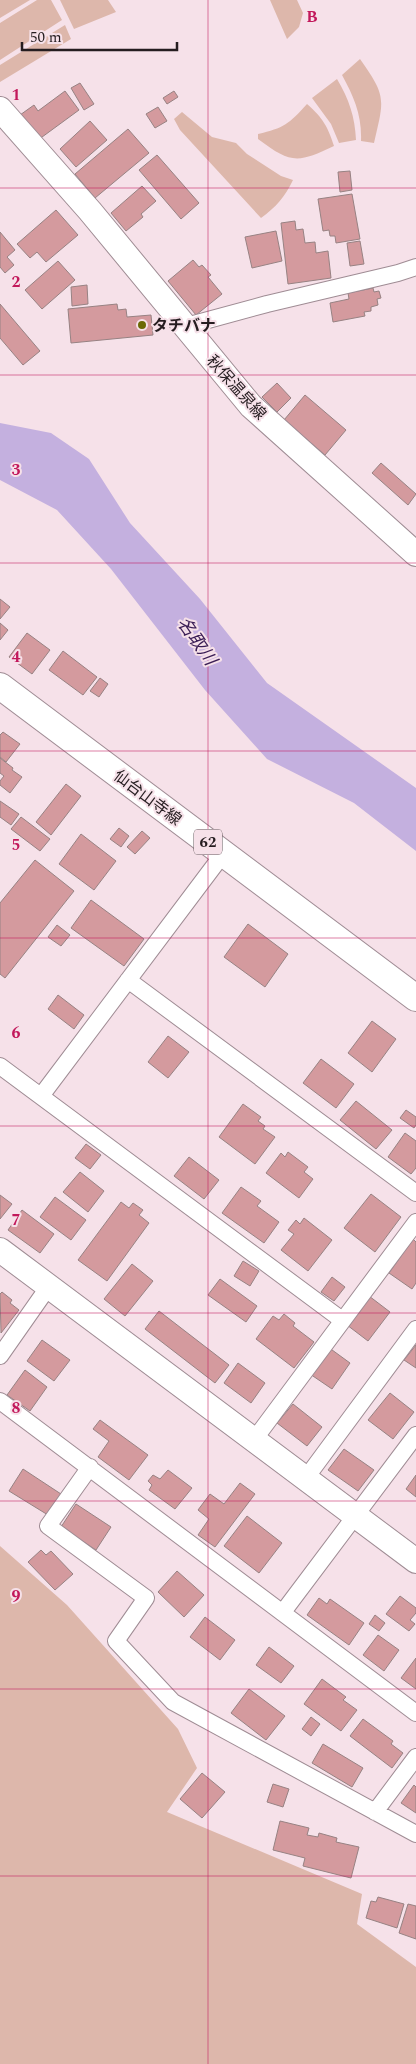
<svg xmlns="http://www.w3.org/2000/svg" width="416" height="2064" viewBox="0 0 416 2064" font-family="Spectral,'Noto Sans JP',serif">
  <rect width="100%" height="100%" fill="#f6e1e9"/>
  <path fill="#ddb7ab" d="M0,0H30L0,18Z
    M37,0H51L62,20L0,60V23Z
    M60,0H108L116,12L74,29Z
    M270,0H297L303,13L299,27L287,39Z
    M65,25L71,39L0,82V65Z
    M360,59C387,97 384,99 374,143L361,141C362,115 354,97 342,75Z
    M337,79C349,99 355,117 356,140L339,143L331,124L312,98Z
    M307,104C323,118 328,127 334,146C297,164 290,163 258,139V134C284,128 289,124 307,104Z
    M182,112L212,137L236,143L247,154L281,176L293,180C285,197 276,207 261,218L180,130L174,119Z
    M0,1546L67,1605L178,1729L197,1768L167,1812L362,1894L357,1924L416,1967V2064H0Z"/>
  <path fill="#c4b0df" d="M0,423L51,433L89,459L130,523L200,599L267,683L416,788V851L354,803L267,759L205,690L111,569L57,510L0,480Z"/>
  <path fill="#d49a9e" stroke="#978283" d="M80,83L94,104L84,110L71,88Z
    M65,91L79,110L38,140L20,115L34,105L38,111Z
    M174,91L178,97L167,104L163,98Z
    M158,107L167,121L155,128L146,114Z
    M90,121L107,140L76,167L60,149Z
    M128,129L149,153L95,198L75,174Z
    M157,155L199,203L181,219L139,170Z
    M350,171L352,190L340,192L338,172Z
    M142,186L156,201L141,214L143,217L126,231L111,213Z
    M352,194L360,239L336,243L335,236H330L329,230L323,231L318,199Z
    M56,210L78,235L46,262L37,252L30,258L17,244Z
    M295,221L296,230L303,229L305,243L315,242L316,253L328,251L331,278L288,284L281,223Z
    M276,231L282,261L252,268L245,237Z
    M0,232L15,250L7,257L14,265L5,273L0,267Z
    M360,241L364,264L350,266L347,243Z
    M193,260L199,267L202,265L211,275L208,277L222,294L196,315L168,281Z
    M58,261L75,280L42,309L25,290Z
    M87,285L88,304L72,306L71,287Z
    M373,288L374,292L379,291L381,298L377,299L378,305L371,307V311L364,312L365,316L333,322L330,303L349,299L348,293Z
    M0,304L40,351L23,365L0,338Z
    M117,304L118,310L126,309L127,317L151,315L153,335L71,343L68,309Z
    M277,383L291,398L277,412L262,397Z
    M305,395L346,430L325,455L284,420Z
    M381,463L416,494L408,505L372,473Z
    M0,599L10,607L0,619Z
    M0,623L8,630L0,640Z
    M27,633L50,650L32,674L9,657Z
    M63,651L97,677L83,695L49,670Z
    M100,678L108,684L99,697L90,691Z
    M3,732L20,744L6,762L0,757V735Z
    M0,758L13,768L12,770L22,777L10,793L0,785V781L4,776L0,773Z
    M66,784L81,796L51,835L36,822Z
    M0,801L19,814L11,825L0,817Z
    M21,817L50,839L40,851L11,829Z
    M119,828L129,836L121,847L110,839Z
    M142,831L150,838L135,854L127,847Z
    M81,834L116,861L94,890L59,864Z
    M35,860L74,891L5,978L0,974V903Z
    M91,900L144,939L124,966L71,928Z
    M248,924L288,954L265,987L224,957Z
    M57,925L70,935L61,946L48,937Z
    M58,995L84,1015L74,1029L48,1009Z
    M372,1021L396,1039L372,1072L348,1053Z
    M168,1036L189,1052L168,1078L148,1062Z
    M321,1059L354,1084L336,1108L303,1083Z
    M356,1101L392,1130L376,1149L340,1120Z
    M243,1104L261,1117L258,1121L265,1126L263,1129L275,1137L255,1164L219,1137Z
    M406,1110L416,1117V1125L414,1128L400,1118Z
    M405,1133L416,1141V1168L411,1174L388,1157Z
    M86,1144L101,1155L90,1169L75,1158Z
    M288,1152L308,1167L304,1172L313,1179L299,1198L266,1173L281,1153L285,1157Z
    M189,1157L219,1180L204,1199L174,1176Z
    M80,1172L104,1191L88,1212L63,1192Z
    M241,1187L261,1201L257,1206L279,1222L264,1243L222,1213Z
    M371,1194L401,1217L375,1252L344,1228Z
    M0,1195L12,1204L0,1219Z
    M55,1197L86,1220L71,1240L40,1217Z
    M121,1202L129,1208L133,1203L143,1210L139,1215L149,1223L107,1281L78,1260Z
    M22,1210L54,1234L40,1253L8,1230Z
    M304,1218L332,1240L308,1271L281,1250L294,1234L288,1230L296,1220L300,1224Z
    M413,1239L416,1242V1283L412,1289L389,1273Z
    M243,1261L259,1271L250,1286L234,1276Z
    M132,1264L153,1281L125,1316L104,1299Z
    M332,1277L345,1287L334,1301L321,1292Z
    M220,1279L257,1306L246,1322L208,1295Z
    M2,1292L12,1300L10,1303L19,1310L1,1333L0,1294Z
    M369,1296L390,1312L368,1341L347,1325Z
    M159,1311L229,1365L215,1383L145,1329Z
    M284,1314L295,1323L293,1326L314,1342L294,1368L256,1339L273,1316L279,1320Z
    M42,1340L70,1360L54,1381L27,1361Z
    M416,1345V1368L404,1360Z
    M328,1347L350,1363L332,1389L310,1374Z
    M238,1363L265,1383L251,1403L224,1383Z
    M25,1370L47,1387L30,1411L7,1395Z
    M390,1393L414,1412L393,1439L368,1420Z
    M293,1404L322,1427L307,1446L277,1423Z
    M100,1420L148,1455L129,1480L98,1457L109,1441L93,1429Z
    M344,1449L374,1470L358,1491L328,1470Z
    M23,1469L61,1494L48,1515L9,1491Z
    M168,1470L192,1488L175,1509L149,1490L152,1485L148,1481L153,1475L160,1479Z
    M416,1475V1497L406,1489Z
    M240,1483L255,1494L215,1547L198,1535L209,1519L198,1510L210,1494L224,1504Z
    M76,1504L111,1527L96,1550L61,1527Z
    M247,1516L282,1543L259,1573L224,1546Z
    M41,1550L46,1555L51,1551L73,1574L55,1590L28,1562Z
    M177,1571L204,1595L184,1617L158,1592Z
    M400,1596L416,1608V1613L410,1620L415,1624L409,1631L386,1614Z
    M319,1598L327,1604L330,1599L364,1623L349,1645L307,1615Z
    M375,1615L385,1623L379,1631L369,1624Z
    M205,1617L235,1640L220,1660L190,1637Z
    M378,1635L399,1650L384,1671L363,1655Z
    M269,1647L294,1666L281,1683L256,1665Z
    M416,1658V1689L401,1678Z
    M322,1679L346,1697L343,1700L357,1710L341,1731L304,1704Z
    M249,1689L285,1716L266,1740L231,1713Z
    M311,1717L320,1724L311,1736L302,1729Z
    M363,1719L393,1741L391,1744L403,1753L392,1768L350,1736Z
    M323,1744L363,1768L352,1787L312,1763Z
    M202,1773L225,1792L202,1818L180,1799Z
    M273,1784L289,1789L283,1807L267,1802Z
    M414,1785L416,1787V1813L401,1803Z
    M280,1821L309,1828L307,1835L318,1837L319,1833L337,1838L336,1842L359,1847L351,1878L303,1866L305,1858L273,1850Z
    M378,1897L404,1904L397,1928L366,1918L371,1901L376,1902Z
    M408,1904L416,1906V1939L399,1933Z"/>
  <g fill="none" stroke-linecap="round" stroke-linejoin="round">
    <defs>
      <path id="street" d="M186,326L267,304L398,273L416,267
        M128,980L416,1193
        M0,1066L342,1320
        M41,1096L223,854
        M0,1356L49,1286
        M0,1401L416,1713
        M254,1440L416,1222
        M90,1467L48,1526L146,1598L116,1641L173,1702L416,1834
        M306,1478L416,1329
        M283,1612L416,1435
        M375,1812L416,1757"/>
      <path id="secondary" d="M0,109L90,211L251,406L416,554
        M0,1250L416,1561"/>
      <path id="primary" d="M0,686L416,998"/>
    </defs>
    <use href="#street" stroke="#9f8c94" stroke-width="18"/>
    <use href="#secondary" stroke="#9f8c94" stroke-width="26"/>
    <use href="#primary" stroke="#9f8c94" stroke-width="28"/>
    <use href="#street" stroke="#fff" stroke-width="16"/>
    <use href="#secondary" stroke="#fff" stroke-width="24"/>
    <use href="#primary" stroke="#fff" stroke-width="26"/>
  </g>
  <path fill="none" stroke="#c2185b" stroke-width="1" stroke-opacity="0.55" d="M208,0V2064M0,188H416M0,375H416M0,563H416M0,751H416M0,938H416M0,1126H416M0,1313H416M0,1501H416M0,1689H416M0,1876H416"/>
  <circle fill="#6b6905" stroke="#f6e1e9" stroke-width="2" cx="142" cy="325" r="5"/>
  <g text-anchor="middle" stroke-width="4" stroke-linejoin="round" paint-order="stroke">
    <rect fill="#f6e1e9" stroke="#64585c" stroke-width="1" x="194" y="829.5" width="28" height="25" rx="4"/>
    <g font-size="15" font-weight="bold" fill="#251d20">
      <text x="208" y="847">62</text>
    </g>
    <g font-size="16" font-weight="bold" fill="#251d20" stroke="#f6e1e9" text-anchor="start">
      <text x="152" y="331">タチバナ</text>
    </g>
    <g font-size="16" fill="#251d20" stroke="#f6e1e9">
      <text transform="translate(237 387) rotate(48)" y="6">秋保温泉線</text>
      <text transform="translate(148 797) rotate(37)" y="6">仙台山寺線</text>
    </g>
    <g font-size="18" font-style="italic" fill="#3a1d55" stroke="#f6e1e9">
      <text transform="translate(197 641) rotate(55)" y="6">名取川</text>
    </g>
  </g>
  <g font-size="16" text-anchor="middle" font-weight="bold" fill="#c2185b" stroke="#f6e1e9" stroke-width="4" stroke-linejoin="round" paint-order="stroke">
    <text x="312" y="22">B</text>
    <text x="16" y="100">1</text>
    <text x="16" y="287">2</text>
    <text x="16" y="475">3</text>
    <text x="16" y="662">4</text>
    <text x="16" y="850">5</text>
    <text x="16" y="1038">6</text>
    <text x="16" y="1225">7</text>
    <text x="16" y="1413">8</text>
    <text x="16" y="1601">9</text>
  </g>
  <path d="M22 42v8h155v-8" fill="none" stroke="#251d20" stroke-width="2.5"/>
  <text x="30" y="42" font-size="15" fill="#251d20" stroke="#f6e1e9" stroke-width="4" paint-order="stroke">50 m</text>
</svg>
